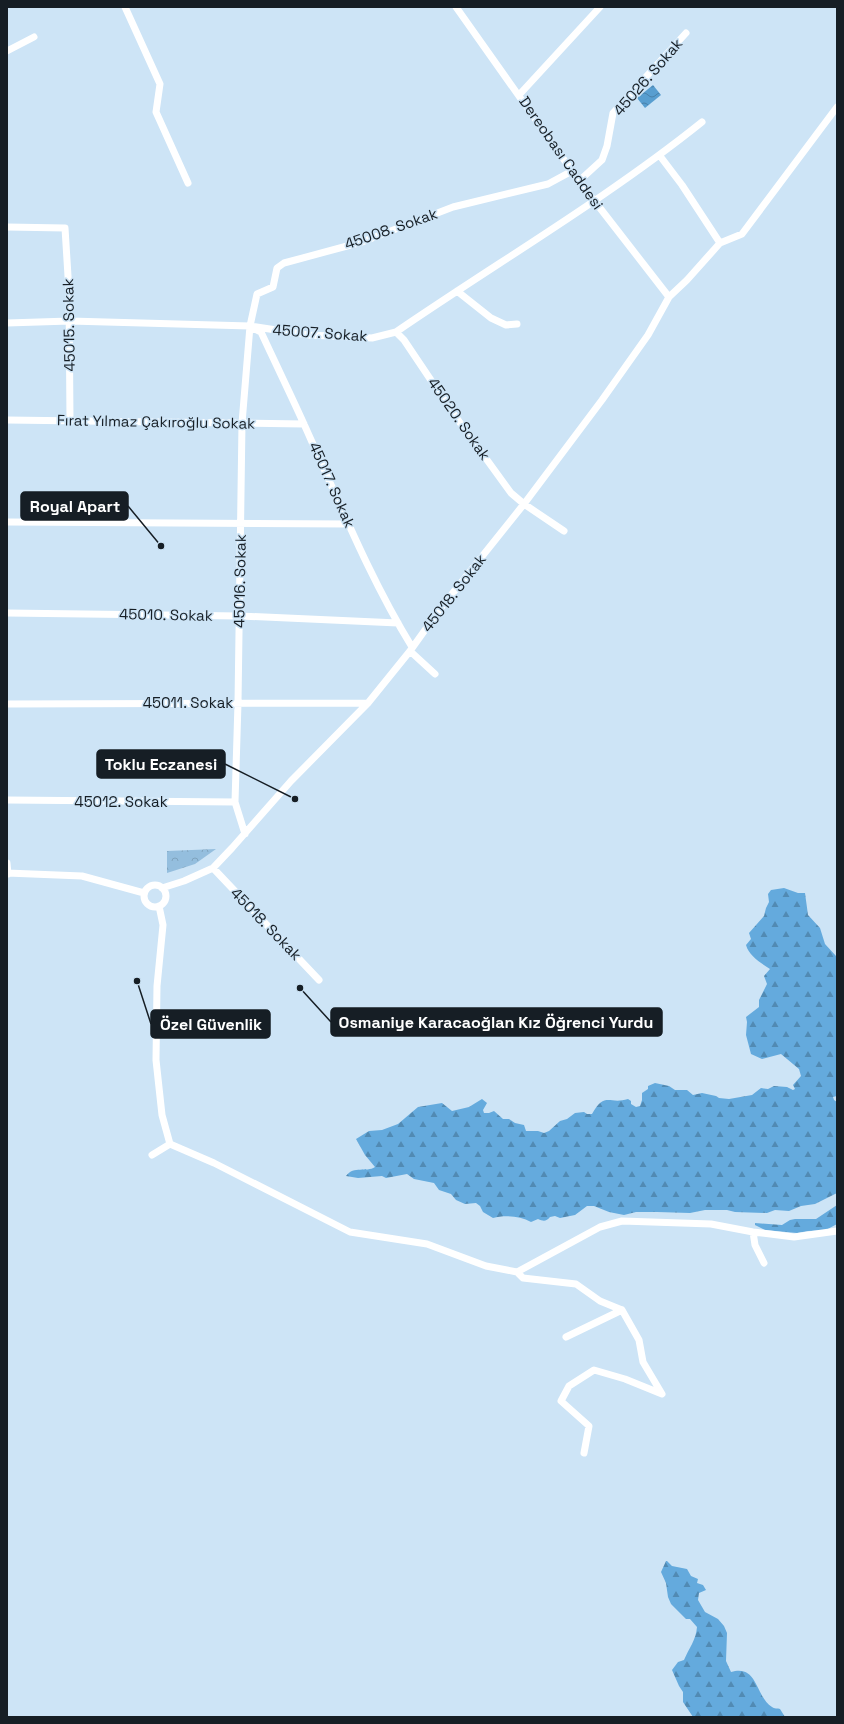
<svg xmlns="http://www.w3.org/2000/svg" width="844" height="1724" viewBox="0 0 844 1724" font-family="'Space Grotesk',sans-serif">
  <defs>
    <pattern id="forest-firs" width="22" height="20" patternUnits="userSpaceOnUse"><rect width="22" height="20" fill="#64aadd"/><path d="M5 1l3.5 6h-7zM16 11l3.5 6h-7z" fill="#518ab3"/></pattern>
    <pattern id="park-crowns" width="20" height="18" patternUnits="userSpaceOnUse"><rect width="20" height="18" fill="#94bede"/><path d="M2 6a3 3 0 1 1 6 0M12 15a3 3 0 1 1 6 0" fill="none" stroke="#7fa3be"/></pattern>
    <pattern id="water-waves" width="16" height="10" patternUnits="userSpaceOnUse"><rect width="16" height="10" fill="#589ed0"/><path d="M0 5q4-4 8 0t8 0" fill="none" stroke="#4880a9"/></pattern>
  </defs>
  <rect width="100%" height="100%" fill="#cde4f6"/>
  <path fill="url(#forest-firs)" d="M784,888L798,893H805L808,915L820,928L825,944L836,956L837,961V1096L833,1097L834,1100L837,1102V1193L815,1204L801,1206L789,1211L775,1210L767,1213L735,1212L727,1210H705L690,1213L657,1212H636L624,1215L609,1212L594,1206H587L575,1215L560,1218L555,1216L550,1217C546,1222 543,1221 538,1219L531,1222C520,1216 505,1215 493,1218L483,1212L480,1206L476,1203L465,1204L456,1200L451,1194L439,1190L434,1183L414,1179L407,1174L386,1178L382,1176L358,1178L346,1176C354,1165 366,1173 375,1167L365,1155L356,1139L369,1131L382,1130L398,1124L418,1107L442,1103L452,1111L469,1107L482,1099L487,1103L483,1110L484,1113H489L494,1111L503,1119H509L515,1123L524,1125L526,1131H538L544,1133L549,1131L560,1121L567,1119L575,1113L584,1112L587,1114H592C605,1091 609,1105 628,1099L631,1101V1104L636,1107L640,1106L642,1100V1093L648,1089V1086L655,1083L669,1086L675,1090H687L693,1095L702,1093L716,1096L719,1098L729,1099L752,1095L761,1088L768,1089L774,1086L787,1087L793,1090L795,1089L793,1085L801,1076L799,1069L781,1054L762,1059L751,1054L746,1035L747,1022L746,1017L759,1007V1000L767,984L764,976L770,969C761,963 749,956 746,945L751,939L749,933L764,916L766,908L769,902L768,894L771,890Z
    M837,1205V1224L826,1230L808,1231L797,1233L765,1230L755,1225V1223L782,1225L790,1220L795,1219H816Z
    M666,1561H667L672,1566L687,1569L691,1576L698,1579L697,1583L703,1585L706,1590L699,1593L698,1600L705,1612L718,1619L724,1626L727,1633L726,1661L731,1672C758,1664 755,1696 772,1707C774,1709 778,1708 780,1709L785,1717H693L683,1702V1692L679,1686L672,1670L678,1662L684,1660C689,1648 696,1640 697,1627L690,1619H686L671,1604L668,1597L666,1583L661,1572Z"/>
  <path fill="url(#park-crowns)" d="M216,849L195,864L167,873V851Z"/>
  <path fill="url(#water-waves)" d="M653,85L661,95L645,108L637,98Z"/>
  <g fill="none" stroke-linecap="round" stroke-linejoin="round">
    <path stroke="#fff" stroke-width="7" d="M125,7L160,84L156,112L188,183
      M456,7L579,181L669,297
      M7,51L34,37
      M519,95L600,7
      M660,156L682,185L720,243
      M579,181L602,160L607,146L613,113L686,33
      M7,227L65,228L69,292L70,421
      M457,291L491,318L506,325L517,324
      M7,323L70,321L250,326L309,335L372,338L396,332C498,262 606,199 702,122
      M253,328L261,332C278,369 296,405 312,442C343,511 372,582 412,647
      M396,332L404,340L453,413L511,493L524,504L564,531
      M7,420L304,424
      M7,522L349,524
      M7,613L240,616L398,623
      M410,651L435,674
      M7,704L368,703
      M7,800L235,802
      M245,834L235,802L238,703L242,423L250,326L257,294L273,287L277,268L284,263L362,242L453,207L548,184L572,171
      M7,863L8,874
      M213,868L319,980
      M7,873L82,876L144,893
      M144 896a11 11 0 1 1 22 0a11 11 0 1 1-22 0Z
      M162,888L184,881L213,868L232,848L291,781L368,703L410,651L440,609L524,504L602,400L648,335L669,297L687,280L720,243L742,234L837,107
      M159,906L163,925L157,986L156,1060L162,1115L170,1144
      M170,1144L214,1163L350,1232L427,1244L486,1266L517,1272L523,1278L576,1284L600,1301L622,1310L639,1340L643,1362L662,1394L625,1379L594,1370L569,1386L561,1401L589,1426L584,1453
      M152,1155L170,1144
      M753,1232L755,1245L764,1263
      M517,1272L600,1227L622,1221L711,1224L753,1232L794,1237L837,1231
      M566,1337L622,1310"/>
  </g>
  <g text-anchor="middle" stroke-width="3" stroke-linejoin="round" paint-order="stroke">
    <g font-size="15" fill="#161e25" stroke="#cde4f6">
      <text transform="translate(648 77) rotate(-49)" y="5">45026. Sokak</text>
      <text transform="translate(561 153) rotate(55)" y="5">Dereobası Caddesi</text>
      <text transform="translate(391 229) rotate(-19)" y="5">45008. Sokak</text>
      <text transform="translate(69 325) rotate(-91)" y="5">45015. Sokak</text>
      <text transform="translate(320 333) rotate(4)" y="5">45007. Sokak</text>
      <text transform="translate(459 419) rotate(55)" y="5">45020. Sokak</text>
      <text transform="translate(156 422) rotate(1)" y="5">Fırat Yılmaz Çakıroğlu Sokak</text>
      <text transform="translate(332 485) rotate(66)" y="5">45017. Sokak</text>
      <text transform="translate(240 581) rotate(-89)" y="5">45016. Sokak</text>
      <text transform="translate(454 593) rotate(-52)" y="5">45018. Sokak</text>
      <text transform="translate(166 615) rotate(1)" y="5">45010. Sokak</text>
      <text x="188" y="708">45011. Sokak</text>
      <text x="121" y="807">45012. Sokak</text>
      <text transform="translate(266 924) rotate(46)" y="5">45018. Sokak</text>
    </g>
  </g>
  <path fill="none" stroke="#161e25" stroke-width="1.5" d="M161 546L128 506M295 799L225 764M300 988L331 1022M137 981L151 1024"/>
  <g fill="#161e25" stroke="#cde4f6" stroke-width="1.5">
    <circle cx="161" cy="546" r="4"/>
    <circle cx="295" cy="799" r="4"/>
    <circle cx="300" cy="988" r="4"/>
    <circle cx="137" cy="981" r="4"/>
  </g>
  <g fill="#161e25" stroke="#161e25" stroke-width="1.5">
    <rect x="21" y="492" width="107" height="28" rx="4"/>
    <rect x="97" y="750" width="128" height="28" rx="4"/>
    <rect x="331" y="1008" width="331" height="28" rx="4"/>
    <rect x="151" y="1010" width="119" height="28" rx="4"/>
  </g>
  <g font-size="16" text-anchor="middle" font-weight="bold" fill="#fff">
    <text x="75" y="512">Royal Apart</text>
    <text x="161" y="770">Toklu Eczanesi</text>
    <text x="496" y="1028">Osmaniye Karacaoğlan Kız Öğrenci Yurdu</text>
    <text x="211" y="1030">Özel Güvenlik</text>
  </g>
  <rect width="844" height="1724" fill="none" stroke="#161e25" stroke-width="16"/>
</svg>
